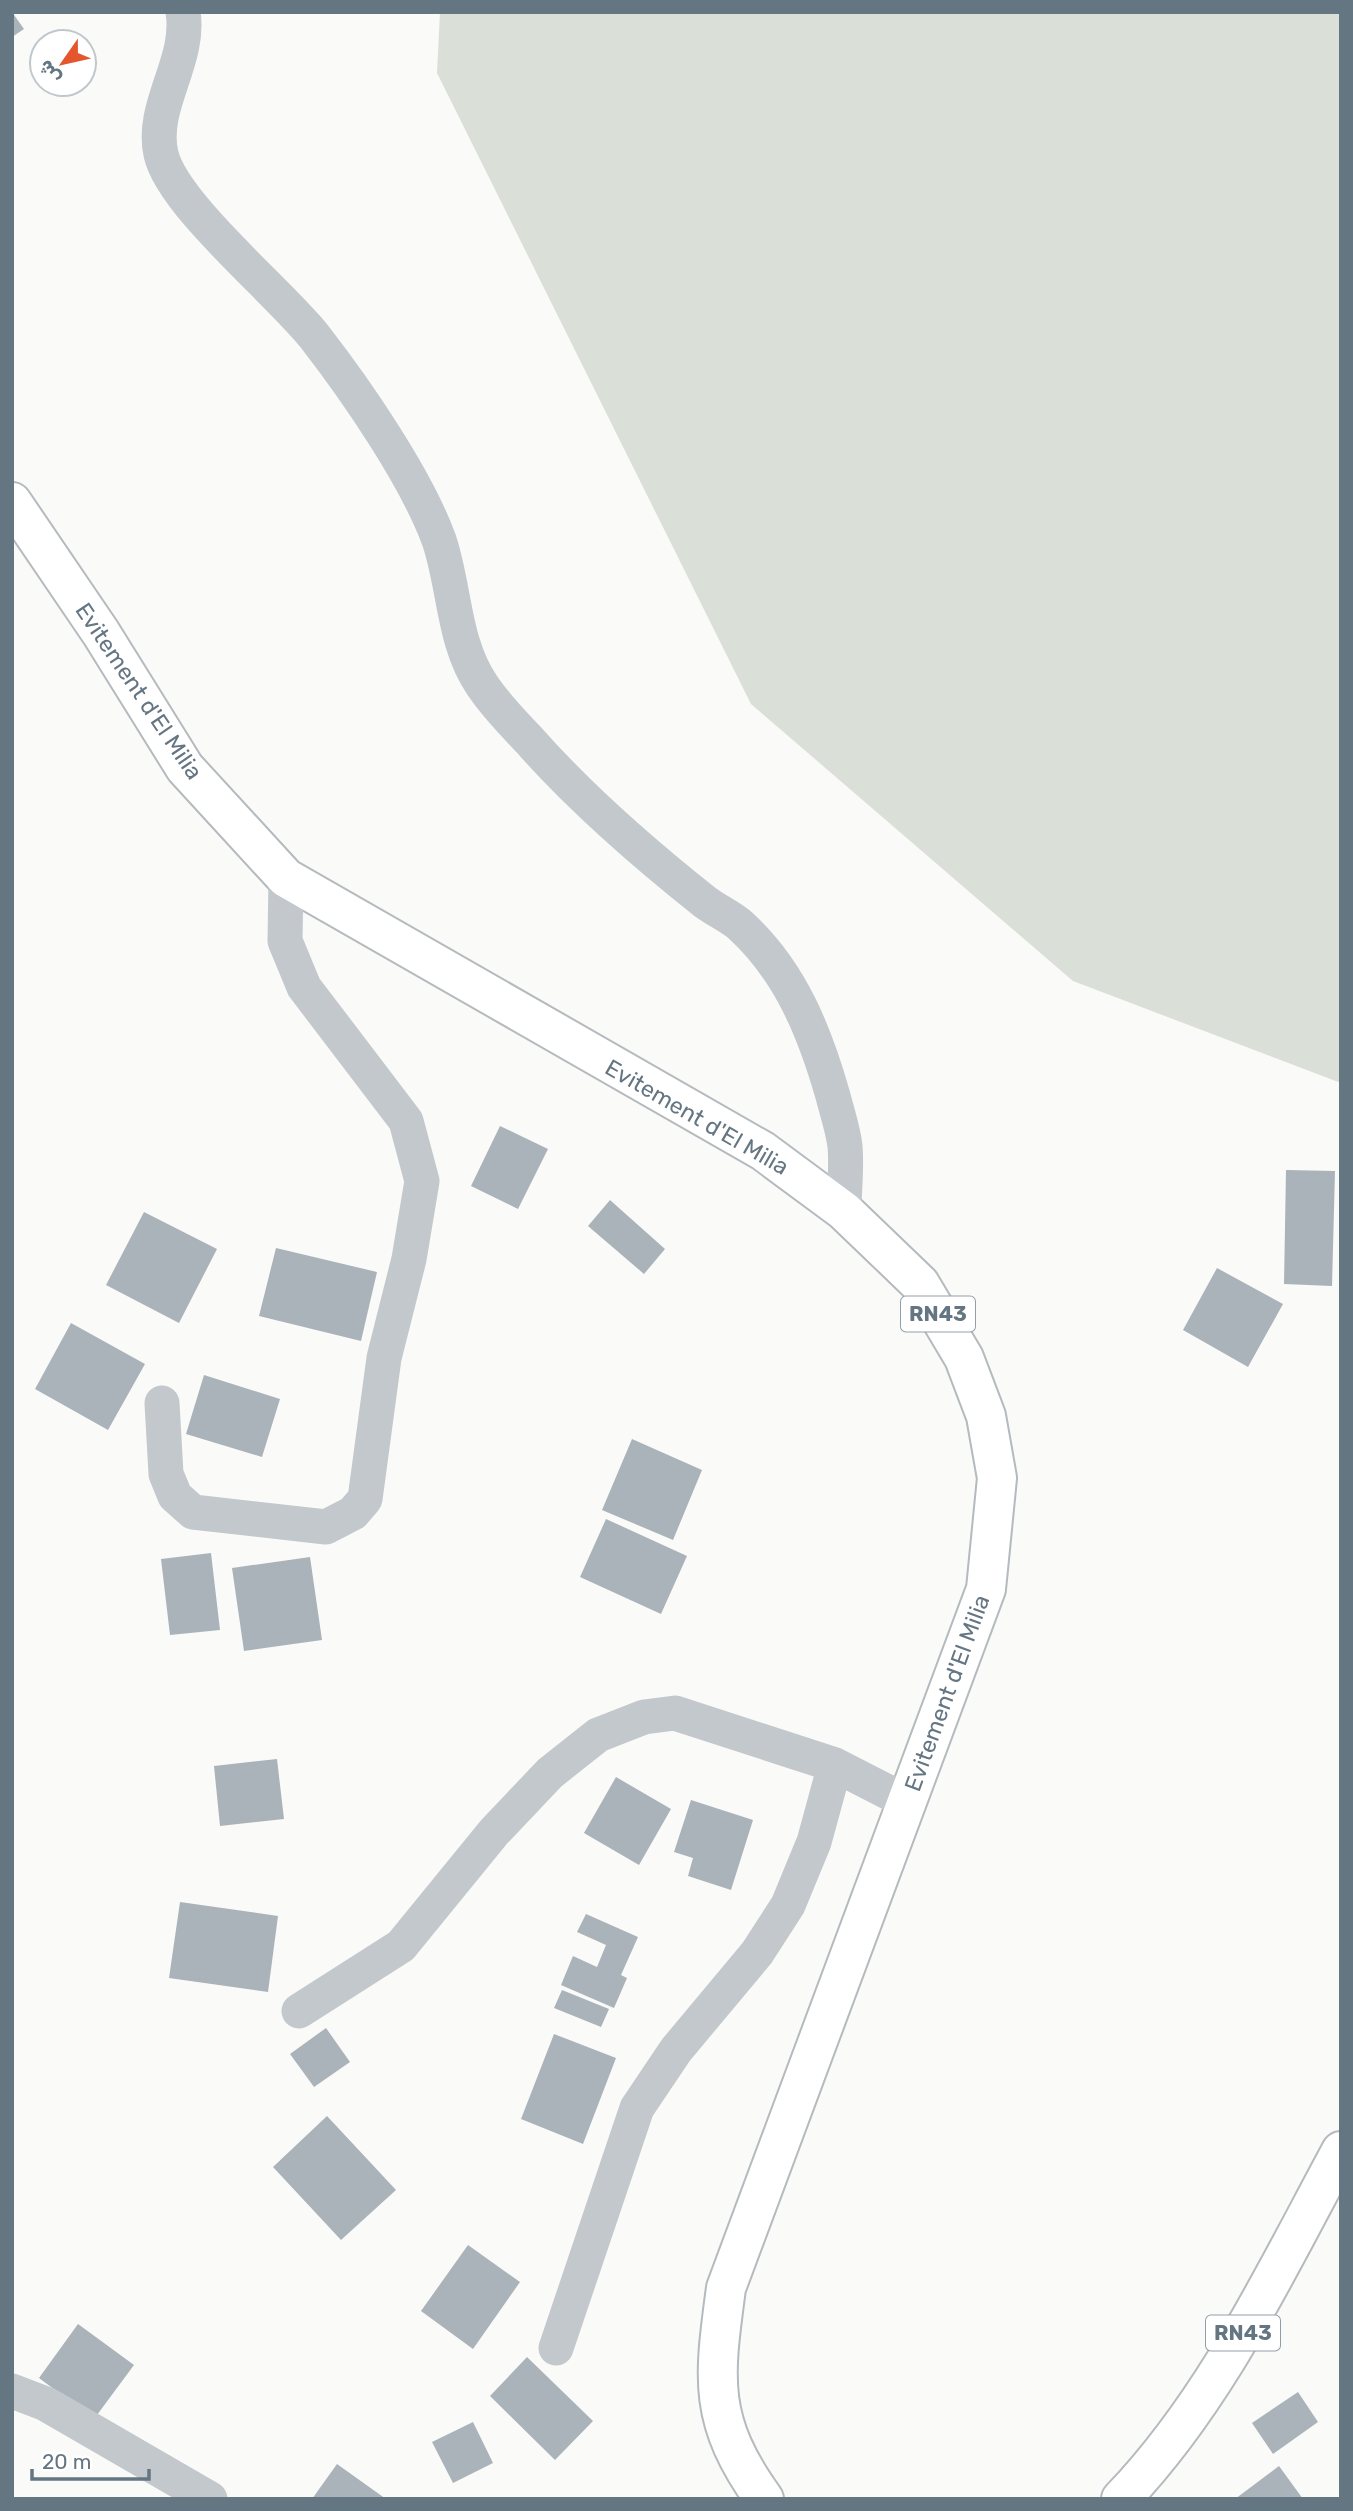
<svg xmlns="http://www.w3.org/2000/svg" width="1353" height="2511" viewBox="0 0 1353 2511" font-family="Rubik,'Noto Naskh Arabic',sans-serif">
  <rect width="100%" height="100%" fill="#fafaf8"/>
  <path fill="#dadfd7" d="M440,12H1341V1083L1073,981L751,704L437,73Z"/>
  <path fill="#aab3b9" d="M12,12L24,29L12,37Z
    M500,1126L548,1149L518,1209L471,1186Z
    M1286,1170L1335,1171L1332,1286L1284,1284Z
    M610,1200L665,1249L644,1274L588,1226Z
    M144,1212L217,1249L179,1323L106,1285Z
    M276,1248L377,1272L361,1341L259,1316Z
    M1217,1268L1283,1304L1248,1367L1183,1330Z
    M71,1323L145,1364L108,1430L35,1389Z
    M204,1375L280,1399L262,1457L186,1434Z
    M632,1439L702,1470L673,1540L602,1510Z
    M606,1519L687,1556L661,1614L580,1577Z
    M211,1553L220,1630L170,1635L161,1559Z
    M310,1557L322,1640L244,1651L232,1568Z
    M277,1759L284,1819L220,1826L214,1766Z
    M616,1777L671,1809L639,1865L584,1833Z
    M691,1800L753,1820L731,1890L688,1876L693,1858L674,1852Z
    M180,1902L278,1916L268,1992L169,1978Z
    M586,1914L638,1937L621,1975L627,1978L614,2008L561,1985L573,1956L597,1967L606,1945L577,1932Z
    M562,1990L609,2009L601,2027L554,2008Z
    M326,2028L350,2062L314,2087L290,2054Z
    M554,2034L616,2058L583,2144L521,2119Z
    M327,2116L396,2190L341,2240L273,2167Z
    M468,2245L520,2282L473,2349L421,2311Z
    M78,2324L134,2365L94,2419L39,2378Z
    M527,2357L593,2421L555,2460L490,2396Z
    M1298,2392L1318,2422L1273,2454L1252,2423Z
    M473,2422L493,2463L453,2483L432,2442Z
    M337,2464L386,2499H312Z
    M1279,2466L1303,2499H1235Z"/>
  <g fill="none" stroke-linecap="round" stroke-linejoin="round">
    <defs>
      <path id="primary" d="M12,502L101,633L185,768L286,878L763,1151L844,1211L920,1284L964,1358L986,1416L997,1478L986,1589L726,2288C714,2378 707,2420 764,2499
        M1121,2499C1216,2400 1276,2271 1341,2151"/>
    </defs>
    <use href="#primary" stroke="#b5babe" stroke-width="42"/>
    <path stroke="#c3c8cc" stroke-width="35" d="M183,12C191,61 150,106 161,154C172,204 278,291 314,336C356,390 416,477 439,540C455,587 453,643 482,685C495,705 513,723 529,740C582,800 642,852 705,902C717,911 731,917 741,926C791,972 815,1033 833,1096C837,1112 843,1129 845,1146C847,1167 844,1190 844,1211
      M162,1403L166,1474L175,1496L193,1512L326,1527L353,1513L365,1499L384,1358L409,1259L422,1181L406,1121L304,987L285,941L286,878
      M299,2011L401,1946L494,1832L550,1773L598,1735L644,1717L675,1713L835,1765L907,1802
      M556,2348L637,2108L676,2050L757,1953L788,1905L814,1842L835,1765
      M12,2391L46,2404L210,2499"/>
    <use href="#primary" stroke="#fff" stroke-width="38"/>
  </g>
  <g text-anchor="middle" stroke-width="7" stroke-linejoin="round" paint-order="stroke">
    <g fill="#fff" stroke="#939fa8" stroke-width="2">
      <rect x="901" y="1296.5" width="74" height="35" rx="5"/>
      <rect x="1206" y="2315.5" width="74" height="35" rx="5"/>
    </g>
    <g font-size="21" font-weight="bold" fill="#657683">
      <text x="938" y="1321">RN43</text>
      <text x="1243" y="2340">RN43</text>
    </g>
    <g font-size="23" fill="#657683" stroke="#fff">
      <text transform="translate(139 691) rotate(56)" y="8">Evitement d'El Milia</text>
      <text transform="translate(697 1117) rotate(30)" y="8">Evitement d'El Milia</text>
      <text transform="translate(947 1693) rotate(-70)" y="8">Evitement d'El Milia</text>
    </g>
  </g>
  <rect width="1353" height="2511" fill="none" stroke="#657683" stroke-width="28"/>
  <g transform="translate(63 63) rotate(236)"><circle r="33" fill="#ffffff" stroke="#c1c8cd" stroke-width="2"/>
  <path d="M0-5L12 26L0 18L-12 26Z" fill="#e4572e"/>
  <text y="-10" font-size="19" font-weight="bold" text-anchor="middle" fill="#657683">ش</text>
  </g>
  <path d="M32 2469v10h117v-10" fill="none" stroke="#657683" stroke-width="3.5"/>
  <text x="42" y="2469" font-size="21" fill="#657683" stroke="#ffffff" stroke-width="5" paint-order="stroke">20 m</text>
</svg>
